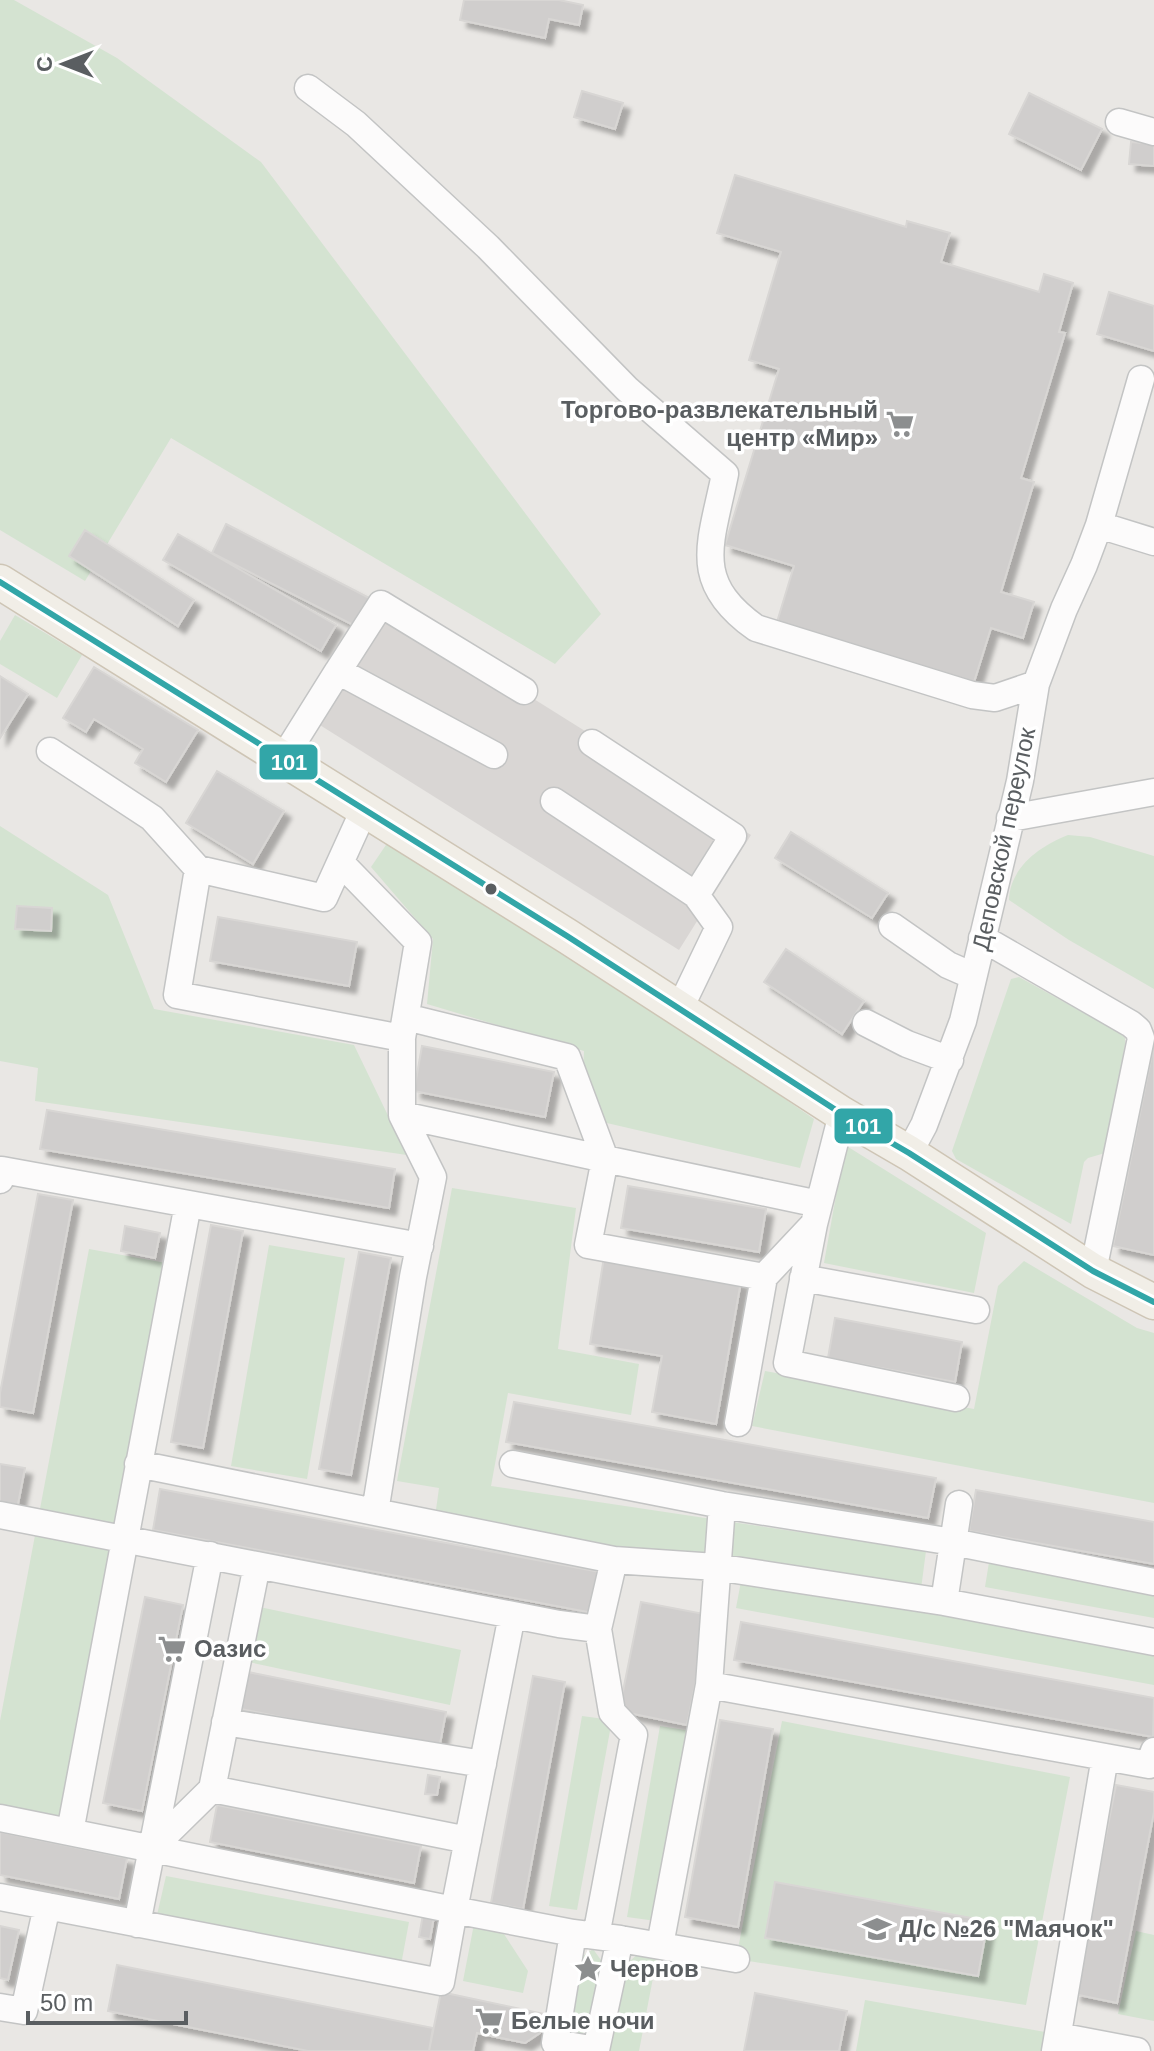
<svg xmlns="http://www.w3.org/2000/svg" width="1154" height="2051" viewBox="0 0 1154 2051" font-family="Helvetica,sans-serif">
  <defs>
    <filter id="shadow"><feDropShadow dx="7" dy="7" stdDeviation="2" flood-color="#0004"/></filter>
  </defs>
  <rect width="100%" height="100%" fill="#e9e7e4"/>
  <path fill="#d9d6d4" d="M387,607L751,835L679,950L315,722Z"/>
  <path fill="#d4e3d1" d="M0,0H14L117,58L261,162L601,614L555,664L171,438L85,581L0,530Z
    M15,615L82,655L57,698L0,664V641Z
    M0,826L108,895L154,1009L354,1045L407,1155L35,1101L38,1068L0,1061Z
    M1068,835L1090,837L1154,856V989L1069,940L1009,900C1010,867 1040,846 1068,835Z
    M388,842L645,1002L814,1119L800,1168L581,1117L584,1051L427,1004L433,939L371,867Z
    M1019,977L1120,1033L1125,1038V1044L1105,1153L1088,1158L1084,1162L1071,1224L956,1159L952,1151L1011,979Z
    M845,1145L986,1233L974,1293L824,1263Z
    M452,1188L576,1208L558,1349L639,1364L631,1415L508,1393L491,1486L926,1551L921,1589L615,1552L435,1517L439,1488L397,1481Z
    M269,1245L345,1258L307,1479L231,1466Z
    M89,1249L166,1263L61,1822L0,1811V1721Z
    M1024,1261L1137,1328L1154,1333V1503L752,1426L765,1371L974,1409L998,1286Z
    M990,1556L1154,1589V1618L985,1587Z
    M742,1576L1154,1650V1685L736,1608Z
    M255,1606L461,1650L450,1705L244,1661Z
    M582,1716L612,1720L577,1910L549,1906Z
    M782,1721L1070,1777L1026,2005L736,1959Z
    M660,1726L691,1731L656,1921L627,1917Z
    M166,1876L409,1922L401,1965L157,1915Z
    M474,1924L502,1931L528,1971L523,1993L463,1981Z
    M1136,1931L1154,1935V2021L1118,2014Z
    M593,1949L606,1967L599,2017L580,2036L569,2017L577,1960Z
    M638,1954L657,1957L639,2051H607L624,1966Z
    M865,2000L1045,2032L1042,2051H856Z"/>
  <path fill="#d0cecd" stroke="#d8d6d4" stroke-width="2" filter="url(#shadow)" d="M464,0H559L583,5L579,25L549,19L545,38L460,20Z
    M582,91L623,103L615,129L574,117Z
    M1029,93L1102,129L1081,170L1009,134Z
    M1131,142L1154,144V166L1129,164Z
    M735,175L906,227L907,221L950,233L941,262L1039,292L1044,274L1073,283L1059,332L1065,333L1021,478L1034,482L1001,592L1034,602L1023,638L991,628L974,682L777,622L794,566L725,545L779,369L749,360L781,252L717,233Z
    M1109,292L1154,306V351L1097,334Z
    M226,524L377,602L363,630L212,553Z
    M85,530L194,600L178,626L69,556Z
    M178,534L336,625L321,651L163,560Z
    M94,667L198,730L166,782L135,763L143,749L94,719L86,732L63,718Z
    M0,676L28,694L0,738Z
    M217,771L284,811L253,864L186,823Z
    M791,832L888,893L872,918L775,858Z
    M17,906L52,908L51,931L15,929Z
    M218,917L357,942L349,986L210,961Z
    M786,949L864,1001L842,1034L764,982Z
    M1154,1044V1255L1113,1246Z
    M422,1046L554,1072L545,1117L414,1091Z
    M47,1110L395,1169L389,1208L40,1149Z
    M628,1186L766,1209L759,1252L621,1228Z
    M38,1194L73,1200L33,1413L0,1407V1393Z
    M211,1225L243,1231L203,1448L171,1442Z
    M125,1226L160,1233L155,1258L121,1251Z
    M359,1252L391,1258L351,1475L319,1469Z
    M604,1257L741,1281L716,1424L652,1412L662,1356L590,1344Z
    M835,1318L962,1342L955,1382L828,1358Z
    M514,1402L936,1478L928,1518L506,1442Z
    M0,1464L25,1468L17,1509L0,1506Z
    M160,1489L600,1572L593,1613L153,1530Z
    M976,1490L1154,1522V1564L969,1531Z
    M145,1597L183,1605L142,1811L103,1803Z
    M641,1602L709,1615L687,1725L619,1711Z
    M741,1622L1154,1698L1153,1737L734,1660Z
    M243,1671L446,1712L439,1749L236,1708Z
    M533,1676L565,1682L523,1909L491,1903Z
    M720,1720L773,1729L738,1927L685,1917Z
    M428,1775L440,1777L437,1795L425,1794Z
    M1116,1785L1154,1792V1812L1117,2003L1074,1994Z
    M217,1805L421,1846L414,1883L210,1842Z
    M0,1832L127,1858L119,1899L0,1875Z
    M775,1882L988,1921L978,1976L765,1938Z
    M424,1909L435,1911L430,1939L419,1937Z
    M0,1926L19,1930L8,1980L0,1978Z
    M117,1965L433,2028L429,2051H308L108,2011Z
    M441,1992L544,2014L540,2033L525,2043L477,2033L473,2051H429Z
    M755,1993L847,2011L839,2051H744Z"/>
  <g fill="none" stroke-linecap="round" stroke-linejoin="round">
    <defs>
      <path id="minor" d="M308,88L356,124L488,247L627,389L725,474C711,544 690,581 756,628L972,695L995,698L1036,684
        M1119,122L1154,132
        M1099,525L1154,542
        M338,671L381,604L524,691
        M592,743L733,836L696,895L719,927L680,1008
        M50,751L152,818L198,869L324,898L364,810
        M283,759L338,671L494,755
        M554,801L696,895
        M1010,818L1154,792
        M198,869L177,995L402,1038
        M892,926L948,965L973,976
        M982,938L1131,1024L1138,1030L1141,1038L1093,1271
        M406,1017L567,1057L605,1159
        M866,1023L907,1044L950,1060
        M842,1114L814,1224L787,1363L956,1398
        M402,1115L605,1159
        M909,1153L924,1125L963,1021L1020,781L1036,684L1064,609L1084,565L1099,525L1141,379
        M0,1180L2,1170L420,1246
        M814,1224L764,1277L588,1245L605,1159L819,1204
        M803,1278L976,1310
        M738,1423L764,1277
        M138,1464L375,1512
        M513,1464L722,1505L953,1542L1154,1582
        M722,1505L709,1685L1149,1765L1154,1751
        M0,1515L559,1624L598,1629L614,1560L375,1512L413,1277L433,1177L402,1115V1038L418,942L341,863
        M614,1560L716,1567L944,1602L1154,1642
        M944,1602L959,1504
        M225,1722L483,1764
        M212,1789L468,1840
        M0,1818L454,1910L512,1615
        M70,1832L188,1204
        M152,1848L212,1789L257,1565
        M0,1897L441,1982L454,1910L573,1933
        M137,1924L210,1555
        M573,1933L620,1939L596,2050L555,2043Z
        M596,1936L634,1735L612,1712L598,1629
        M620,1939L736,1959
        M660,1945L709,1685
        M0,2007L24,2011L47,1906
        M1058,2036L1137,2051
        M1055,2051L1105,1757"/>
      <path id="major" d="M0,582L567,936L842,1114L909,1153L1093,1271L1154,1302"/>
    </defs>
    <use href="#minor" stroke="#c3c4c4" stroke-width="29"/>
    <use href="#major" stroke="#cec5b5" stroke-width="37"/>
    <use href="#minor" stroke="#fcfbfb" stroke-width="26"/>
    <use href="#major" stroke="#f1eee7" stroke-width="34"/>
    <defs>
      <path id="bus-1" d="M0,582L567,936L842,1114L909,1153L1093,1271L1154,1302"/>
    </defs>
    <use href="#bus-1" stroke="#fff" stroke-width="12"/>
    <use href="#bus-1" stroke="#32a6a8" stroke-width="6"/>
  </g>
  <defs>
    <symbol id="supermarket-bare" viewBox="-9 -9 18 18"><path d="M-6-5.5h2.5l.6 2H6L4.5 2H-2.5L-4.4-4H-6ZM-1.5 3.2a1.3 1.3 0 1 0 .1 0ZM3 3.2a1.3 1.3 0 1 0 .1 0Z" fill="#8c8e8f" stroke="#fff" stroke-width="2.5" paint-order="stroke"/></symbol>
    <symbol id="school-bare" viewBox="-9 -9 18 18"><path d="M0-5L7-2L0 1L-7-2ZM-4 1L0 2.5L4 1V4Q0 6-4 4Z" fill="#8c8e8f" stroke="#fff" stroke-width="2.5" paint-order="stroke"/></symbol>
    <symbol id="sight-bare" viewBox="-9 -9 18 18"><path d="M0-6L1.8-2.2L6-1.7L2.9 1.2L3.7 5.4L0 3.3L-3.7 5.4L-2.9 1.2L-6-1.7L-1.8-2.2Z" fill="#8c8e8f" stroke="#fff" stroke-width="2.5" paint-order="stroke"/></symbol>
  </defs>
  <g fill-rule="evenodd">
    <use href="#supermarket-bare" x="880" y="404" width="40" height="40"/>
    <use href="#supermarket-bare" x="152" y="1629" width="40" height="40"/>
    <use href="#school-bare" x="857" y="1909" width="40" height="40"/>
    <use href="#sight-bare" x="568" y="1949" width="40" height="40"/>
    <use href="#supermarket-bare" x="469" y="2001" width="40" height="40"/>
  </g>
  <circle fill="#5a5e61" stroke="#fff" stroke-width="3" cx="491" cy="889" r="7"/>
  <g text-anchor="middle" stroke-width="7" stroke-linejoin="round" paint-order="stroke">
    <g font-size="24" font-weight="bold" fill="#5a5e61" stroke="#fff" text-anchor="start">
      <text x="878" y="418" text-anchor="end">Торгово-развлекательный<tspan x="878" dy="28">центр «Мир»</tspan></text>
      <text x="194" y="1657">Оазис</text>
      <text x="899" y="1937">Д/с №26 "Маячок"</text>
      <text x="610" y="1977">Чернов</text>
      <text x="511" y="2029">Белые ночи</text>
    </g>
    <g font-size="24" fill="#5a5e61" stroke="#fff">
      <text transform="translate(1004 839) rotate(-78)" y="8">Деповской переулок</text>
    </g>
  </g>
  <g stroke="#fff" stroke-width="3">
    <rect x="258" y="743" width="61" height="38" rx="8" fill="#32a6a8"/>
    <rect x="833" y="1107" width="61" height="38" rx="8" fill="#32a6a8"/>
  </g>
  <g font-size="22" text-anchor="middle" font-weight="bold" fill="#fff">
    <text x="289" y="770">101</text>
    <text x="863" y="1134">101</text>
  </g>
  <g transform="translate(64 64) rotate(270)" stroke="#ffffff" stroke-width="6" paint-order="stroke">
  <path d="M0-6L14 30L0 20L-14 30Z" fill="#5a5e61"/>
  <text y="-12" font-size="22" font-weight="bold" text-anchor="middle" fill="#5a5e61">С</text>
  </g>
  <path d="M28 2011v12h158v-12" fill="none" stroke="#5a5e61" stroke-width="4"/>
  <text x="40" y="2011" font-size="24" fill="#5a5e61" stroke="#ffffff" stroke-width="6" paint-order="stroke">50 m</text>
</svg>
